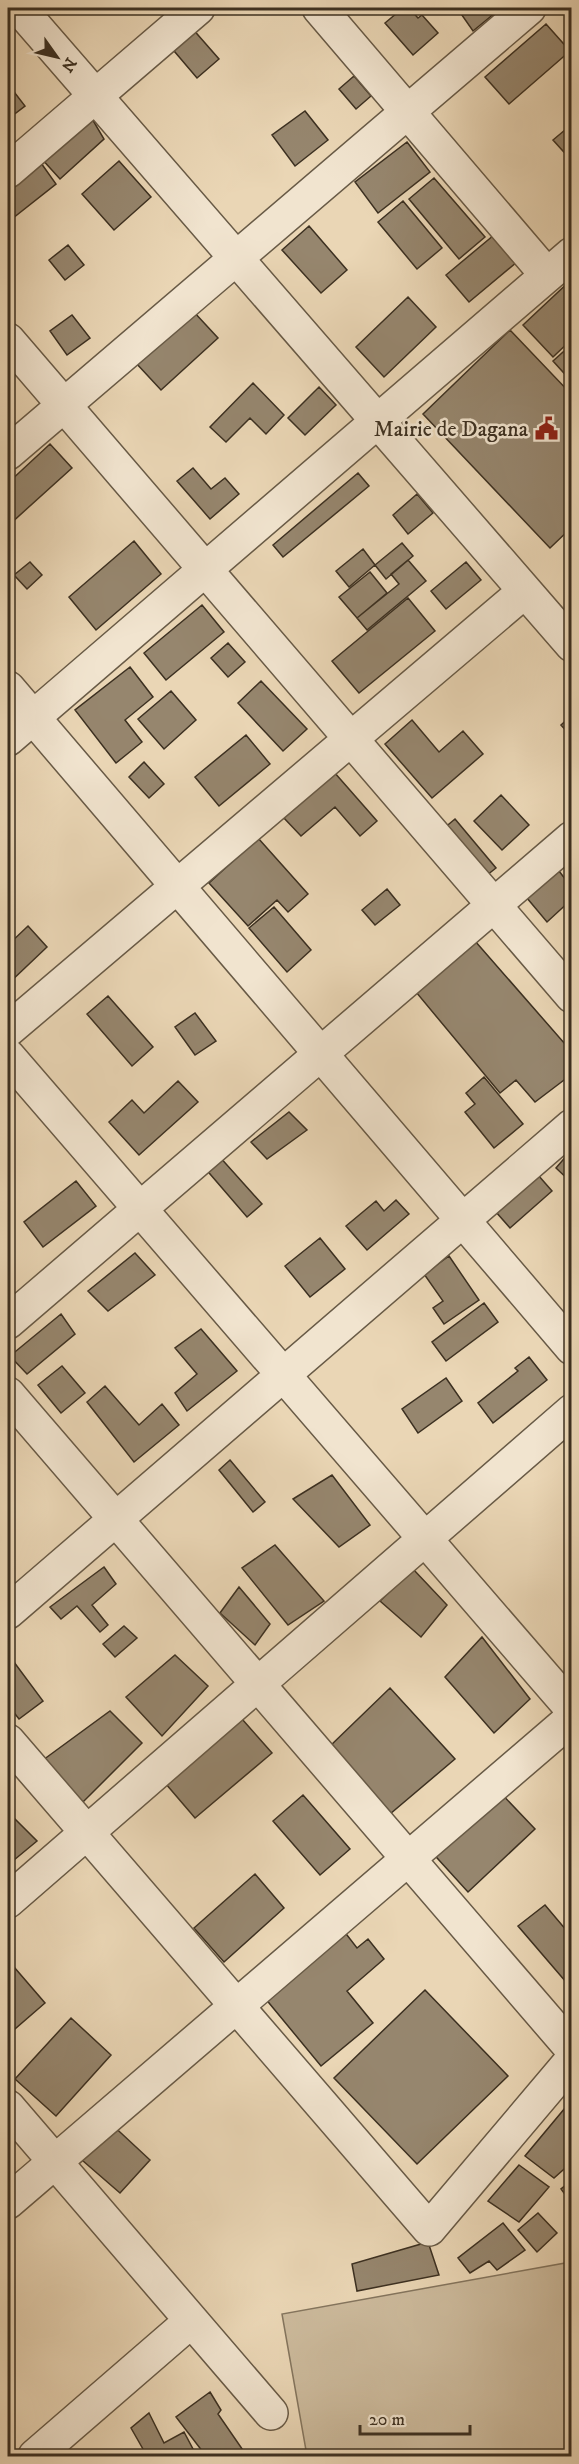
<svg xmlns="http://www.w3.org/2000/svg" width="579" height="2464" viewBox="0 0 579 2464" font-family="'IM FELL DW Pica',serif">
  <rect width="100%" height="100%" fill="#ead6b5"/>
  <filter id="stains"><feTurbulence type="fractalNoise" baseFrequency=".00333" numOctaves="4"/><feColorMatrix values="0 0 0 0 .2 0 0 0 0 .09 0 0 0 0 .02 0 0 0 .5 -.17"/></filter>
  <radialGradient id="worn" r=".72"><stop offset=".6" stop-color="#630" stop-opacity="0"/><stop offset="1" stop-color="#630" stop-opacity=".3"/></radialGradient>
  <path fill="#ccba9c" stroke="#84755e" stroke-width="1.5" d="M571,2262V2456H307L282,2314Z"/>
  <path fill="#96866e" stroke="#3c3021" stroke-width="1.5" d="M403,8H409L418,18L422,15L438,33L413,55L385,23Z
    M457,8H501L473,31Z
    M546,24L570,51L509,104L485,77Z
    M191,27L219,59L197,78L169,45Z
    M354,76L371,96L356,109L339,89Z
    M8,84L25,106L8,119Z
    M305,111L328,140L295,166L272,135Z
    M91,117L104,139L60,179L41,158Z
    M572,124V161L553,140Z
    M407,142L430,172L378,213L355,182Z
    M119,161L151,197L114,230L82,194Z
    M41,163L56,184L8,222V189Z
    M434,178L485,237L459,259L409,199Z
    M403,201L442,248L417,269L378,222Z
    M309,226L347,270L321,293L282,250Z
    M494,235L517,262L469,302L446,275Z
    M68,245L84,265L65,280L49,260Z
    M572,279V339L553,357L523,325Z
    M408,297L436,327L384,377L356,347Z
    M193,311L218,338L161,390L136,363Z
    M72,315L90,338L67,355L50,331Z
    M510,330L572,395V527L550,548L423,414Z
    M572,344V382L553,361Z
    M253,383L284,415L266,434L250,418L226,442L210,427Z
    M319,387L336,405L305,435L288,418Z
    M50,444L72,468L10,524L8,521V483Z
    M193,468L211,489L225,478L239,494L210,519L177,481Z
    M358,473L369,486L283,557L273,545Z
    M417,494L433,513L408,534L393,515Z
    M134,541L161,574L96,630L69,597Z
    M402,543L413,556L386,579L375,565Z
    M363,549L375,565L349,587L336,571Z
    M408,560L426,581L367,630L357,618L399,584L391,574Z
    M30,562L42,575L27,589L14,575Z
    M466,562L481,580L446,609L431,591Z
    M370,572L387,593L357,618L339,597Z
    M408,598L435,631L359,693L332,661Z
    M202,605L224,632L166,680L144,653Z
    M228,643L245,662L228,677L211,658Z
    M130,667L153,697L125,720L142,742L116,763L75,710Z
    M261,681L307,729L283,751L238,703Z
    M171,691L196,720L164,749L138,719Z
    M572,715V737L561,725Z
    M412,720L439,752L463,731L483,754L432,798L385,744Z
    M246,735L270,764L219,806L195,777Z
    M144,762L164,784L149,798L129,777Z
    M334,772L377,821L360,836L335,807L301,836L283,817Z
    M501,795L529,825L502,850L474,821Z
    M455,819L496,868L477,883L437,834Z
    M258,838L308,894L288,912L277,900L248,926L209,883Z
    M559,871L572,888V899L547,922L527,898Z
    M387,889L400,905L375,925L362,910Z
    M274,907L311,950L287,972L249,928Z
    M28,926L47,947L8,984V945Z
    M475,941L572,1052V1074L535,1102L516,1080L500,1093L411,986Z
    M108,996L153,1047L132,1066L87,1014Z
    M195,1013L216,1041L195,1055L175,1027Z
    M484,1077L523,1124L494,1148L465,1112L475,1104L466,1093Z
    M178,1081L198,1102L139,1155L109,1122L132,1100L144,1113Z
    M289,1112L307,1130L267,1159L251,1142Z
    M568,1154L572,1158V1183L556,1168Z
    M218,1155L262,1204L247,1217L204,1167Z
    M538,1175L552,1191L510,1228L496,1212Z
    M76,1181L96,1206L43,1247L24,1222Z
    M396,1200L409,1214L367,1250L346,1226L376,1201L384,1211Z
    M320,1238L345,1269L310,1297L285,1266Z
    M135,1253L155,1275L108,1311L88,1291Z
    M449,1256L479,1300L444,1324L433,1308L443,1301L424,1274Z
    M484,1303L498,1322L446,1361L432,1342Z
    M61,1314L75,1334L27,1374L10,1356Z
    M201,1329L237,1371L187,1411L175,1393L197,1374L175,1348Z
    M529,1357L547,1380L493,1423L478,1403L518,1371L515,1368Z
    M62,1366L85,1393L61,1413L38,1385Z
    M446,1378L462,1401L418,1433L402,1409Z
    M105,1386L139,1425L162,1404L179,1425L134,1462L87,1402Z
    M230,1460L265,1502L253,1512L219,1470Z
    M332,1475L370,1525L339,1547L293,1499Z
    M275,1545L324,1601L288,1625L242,1568Z
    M104,1567L116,1584L92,1605L108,1625L100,1632L77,1606L61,1619L50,1607Z
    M413,1569L447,1605L421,1637L380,1601Z
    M239,1587L270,1624L255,1645L220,1613Z
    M124,1626L137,1638L115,1657L103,1644Z
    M482,1637L530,1699L494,1733L445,1677Z
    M8,1654L43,1701L19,1719L8,1705Z
    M175,1655L208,1686L162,1736L126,1697Z
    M390,1688L455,1759L390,1814L328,1748Z
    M110,1711L142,1743L83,1802L43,1760Z
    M242,1719L272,1753L195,1818L166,1784Z
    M494,1786L535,1829L468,1892L428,1848Z
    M303,1795L350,1849L320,1875L273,1821Z
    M8,1812L37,1841L8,1865Z
    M255,1874L284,1908L224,1962L194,1928Z
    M545,1905L572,1937V1989L518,1926Z
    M340,1926L357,1948L368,1939L384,1959L347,1991L373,2023L321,2066L260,1992Z
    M8,1960L45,2003L8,2035Z
    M425,1990L508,2076L417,2164L334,2078Z
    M71,2018L111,2055L56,2116L15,2079Z
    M570,2102L572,2162L554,2178L525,2156Z
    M107,2120L150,2160L120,2193L75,2154Z
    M519,2165L549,2187L519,2222L488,2201Z
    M572,2180V2204L561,2189Z
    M538,2213L557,2233L537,2252L518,2230Z
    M503,2223L525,2250L497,2270L489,2261L470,2273L458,2258Z
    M428,2242L439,2275L357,2291L352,2264Z
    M210,2392L221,2410L218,2414L247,2456H206L176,2417Z
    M149,2413L164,2443L184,2432L193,2449L182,2456H147L131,2428Z"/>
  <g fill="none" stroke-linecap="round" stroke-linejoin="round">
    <defs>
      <path id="street" d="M19,8L572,645
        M319,8L547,275
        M8,171L198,8
        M8,340L572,996
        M8,453L529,8
        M8,688L572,1348
        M8,739L572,254
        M8,1030L525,591
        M8,1056L572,1709
        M8,1322L572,838
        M8,1394L572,2049
        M8,1612L572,1126
        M8,1741L429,2229L572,2060
        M8,1901L572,1411
        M8,2107L271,2413
        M8,2202L572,1718
        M35,2456L191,2321"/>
    </defs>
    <use href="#street" stroke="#685a46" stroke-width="36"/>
    <use href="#street" stroke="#f1e4cf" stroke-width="33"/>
  </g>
  <defs>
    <symbol id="civic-bare" viewBox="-9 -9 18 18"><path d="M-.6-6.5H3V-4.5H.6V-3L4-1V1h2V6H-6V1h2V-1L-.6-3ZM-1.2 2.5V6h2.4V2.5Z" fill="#8f2418" stroke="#f1e4cf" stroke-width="2.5" paint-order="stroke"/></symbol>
  </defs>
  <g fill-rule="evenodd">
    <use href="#civic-bare" x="530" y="412" width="33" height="33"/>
  </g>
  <g text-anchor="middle" stroke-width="5" stroke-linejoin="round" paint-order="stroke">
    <g font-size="22" fill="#3c3021" stroke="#f1e4cf" text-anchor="end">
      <text x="528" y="436">Mairie de Dagana</text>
    </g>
  </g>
  <rect width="579" height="2464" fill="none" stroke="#ead6b5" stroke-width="30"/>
  <rect x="9" y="9" width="561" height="2446" fill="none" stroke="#3c3021" stroke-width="3"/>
  <rect x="15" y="15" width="549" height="2434" fill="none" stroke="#3c3021" stroke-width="1.5"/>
  <g transform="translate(57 57) rotate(124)" stroke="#f1e4cf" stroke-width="4.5" paint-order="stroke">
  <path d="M0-4.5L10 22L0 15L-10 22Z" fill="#3c3021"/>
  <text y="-9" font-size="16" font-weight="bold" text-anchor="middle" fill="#3c3021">N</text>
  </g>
  <path d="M360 2425v9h110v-9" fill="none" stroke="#3c3021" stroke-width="3"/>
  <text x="369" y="2425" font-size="18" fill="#3c3021" stroke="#f1e4cf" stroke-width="4.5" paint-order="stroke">20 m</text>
  <rect width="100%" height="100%" filter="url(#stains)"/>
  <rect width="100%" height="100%" fill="url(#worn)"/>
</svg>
